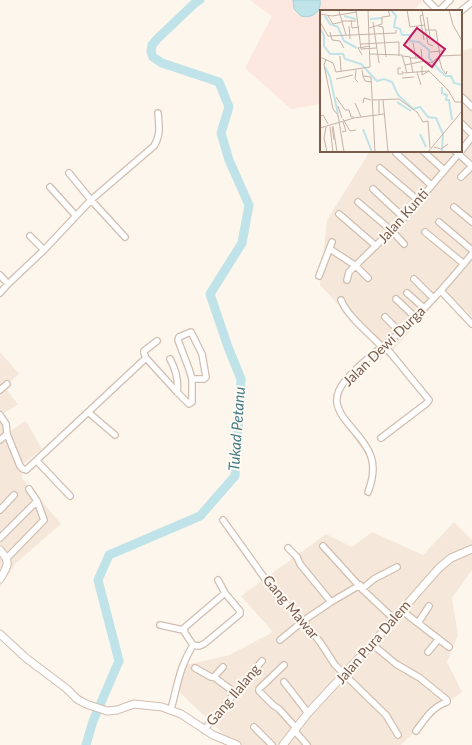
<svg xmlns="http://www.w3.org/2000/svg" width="472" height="745" viewBox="0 0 472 745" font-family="Lato,sans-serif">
  <rect width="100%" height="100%" fill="#fdf6ec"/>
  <path fill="#f5e8da" d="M472,48V316L445,292L387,357L320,285L327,220L370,151H461V51Z
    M0,352L19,374L9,383V385L6,389L18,404L3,414L10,428V431L26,421L42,449L22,465V478L61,524L16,563L0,587Z
    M454,522L472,540V570L452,598L458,635L447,662L462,692L435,711L401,745H235L172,685L186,665L229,655L273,632L241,596L326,534L352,547L372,532L423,555Z"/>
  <path fill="#fde8e0" d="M252,0H424L412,11H321V104L291,109L245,68L272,16L251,1Z"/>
  <path fill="#bfe3e8" stroke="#a5d3da" d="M293,0H320C322,12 312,19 301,16L294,9Z"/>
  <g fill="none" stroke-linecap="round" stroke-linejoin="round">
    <path stroke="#bfe3e8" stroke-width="9" d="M86,745L93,721L119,661L98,580L109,555L200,516L235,476L241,379L228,347L210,294L242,243L249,205L229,160L221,133L229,107L219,82L162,63L153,57L151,52L152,45L157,39L195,3L200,0"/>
    <defs>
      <path id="minor" d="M427,0L438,11
        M439,11L450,0
        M461,11L472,2
        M463,98L472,107
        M461,123L472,134
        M423,151L444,170
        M455,151L472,166
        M461,151L472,137
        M396,153L431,185
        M380,168L419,201
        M69,173L91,200L125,237
        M461,177L472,166
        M50,187L76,216
        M373,189L404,218
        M358,202L392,231L404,244
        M454,207L472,222
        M339,214L376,246
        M439,222L472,250
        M425,232L464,264
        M30,236L44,250
        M330,249L356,266L368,278
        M0,275L8,284
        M319,276L332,242
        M414,279L433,298
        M347,280L349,272L404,218L461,151
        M441,291L472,324
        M0,293L8,284L44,250L91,200L154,146C161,135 159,125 158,113
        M407,293L424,308
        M396,299L415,317
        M341,300C348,317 369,333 382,347
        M385,317L400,332
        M146,358L177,392L189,404L192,402V379L189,369L178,340L179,337L191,332L202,354L206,377L204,379H192
        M170,359C176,370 179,380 177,392
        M0,390L7,384
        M88,412L115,435
        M0,415L6,424L7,434L20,466L23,469L26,470L146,358L144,353V351L157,341
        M381,438L427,403L429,400L384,345
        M0,440L7,434
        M37,461L70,496
        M368,492C381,458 367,447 347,422C342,416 338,410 337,403C336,395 340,387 345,381C360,362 382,348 400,332C426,308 450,281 472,254
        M0,510L14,495
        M223,520L276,594L303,621L320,642L335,665L345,675L386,715L398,735
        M0,538L37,501
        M323,546L362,589L394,619
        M288,548L297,557L300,564L331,602L360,585
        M7,558L44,520L37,501L29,489
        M218,580L225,593L240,611V614L204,644L199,646L193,645L185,633L184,628L225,593
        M362,589L374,579L397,567
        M401,610L449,647
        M418,623L429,606
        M160,625L183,630
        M280,640L303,621L331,602
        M372,644L396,664L420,678L447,700V702C432,707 425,719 416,731
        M428,652L438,640
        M284,665L259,689V691L273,705L279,709L296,728
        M195,668L211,677H214L234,692
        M214,677L223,667
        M284,682L308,713
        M171,709C178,684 179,668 193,645
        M254,727L272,745
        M204,730L262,661
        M294,730L307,745"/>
      <path id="tertiary" d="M0,550C11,562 8,566 0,579
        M0,634L26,658L67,689L77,699L86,704L107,711L117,710L134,704L162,707L181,714L213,735L237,745
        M283,745L308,713L372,644L439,568L451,558L472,549"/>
    </defs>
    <use href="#minor" stroke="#d1beb0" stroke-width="8"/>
    <use href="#tertiary" stroke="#d1beb0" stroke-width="9"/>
    <use href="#minor" stroke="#fff" stroke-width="5.5"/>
    <use href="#tertiary" stroke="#fff" stroke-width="7"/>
  </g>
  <g text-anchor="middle" stroke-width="4" stroke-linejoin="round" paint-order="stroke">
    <g font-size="14" fill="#7a5c4d" stroke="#fffaf3">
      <text transform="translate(403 216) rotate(-48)" y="5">Jalan Kunti</text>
      <text transform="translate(384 346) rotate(-44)" y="5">Jalan Dewi Durga</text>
      <text transform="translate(291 607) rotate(50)" y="5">Gang Mawar</text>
      <text transform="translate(373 642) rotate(-49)" y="5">Jalan Pura Dalem</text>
      <text transform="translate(233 695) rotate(-50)" y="5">Gang Ilalang</text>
    </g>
    <g font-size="15" font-style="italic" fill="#437c86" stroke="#fffaf3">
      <text transform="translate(237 429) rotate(-86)" y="5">Tukad Petanu</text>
    </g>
  </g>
  <g transform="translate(320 10)">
    <rect width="142" height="142" fill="#fdf6ec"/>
    <path fill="none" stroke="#bfe3e8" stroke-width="2" d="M71,0L76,6L74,17L80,19L82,25H90V31L99,32L109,40V48L120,61L126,66H131L134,73L142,75M5,6L10,14L18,17L24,31L37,38M24,6L36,9M50,9L62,8M0,18L4,26V36L10,44H23L25,49L41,54L57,71L64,69L72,72L78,85L93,99L100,97L108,107L116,108L123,124L122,142M5,57L10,67L18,104M122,77V83L127,85L126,90H129L132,110M77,92L91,101M43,119L52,142M100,124L106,137"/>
    <path fill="none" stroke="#c5b3a7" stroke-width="1" d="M36,0L41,39L56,38M87,0L90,17L105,15M102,0L108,34L113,36M129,0L133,15L142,31M19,1L26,25M0,4L12,6L37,2M103,5L100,6L104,30M8,6L13,14L22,12M107,7L110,27M31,10L32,18L39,17M22,11H36M0,12L8,26L76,23V20M53,12L59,53M29,16L30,29M58,16L63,17L66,47M49,18L62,14V7L70,6L68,0M106,20H116L120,46M10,22L12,30L20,31L24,38M93,33L96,48M41,34L79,32V46M110,42L123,41M50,44L82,45L87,63M42,45L38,38L50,36M20,46L21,61M83,46L90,47L93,63M0,47L13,53L16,62L50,57L48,0M90,48H102L101,39M119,48L122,59L126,64L127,61M6,49L4,55L13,99L18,105L24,142M85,55L105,51L111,53L120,46L142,45M102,56V65L109,61M81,58H78V64H83M36,60L35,69L38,72M42,60L43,66L51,67L55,142M82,61L83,63L109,61L128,80L135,92H142M97,62L101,75M43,66L45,71L52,72M82,68L94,67M16,69L33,65M16,87L25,100H29L31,107H34M52,90L79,89L97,102L103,112L108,111L110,138M59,90V104M63,90L68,142M35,93L41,107M43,93L44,88L51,90M18,96L22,108M0,106L3,105L8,114M23,109L30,121L36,120M13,116L17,142M6,117L4,128L7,142M10,117L13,142M12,117L14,130M0,118L34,108L64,104M22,122L26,121L23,112M114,137L121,139L128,134M108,142L142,101"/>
    <path fill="#c2185b" fill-opacity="0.15" stroke="#c2185b" stroke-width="2" d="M97,18L125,39L112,57L84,35Z"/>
    <rect width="142" height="142" fill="none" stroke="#7a5c4d" stroke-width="2"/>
  </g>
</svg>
